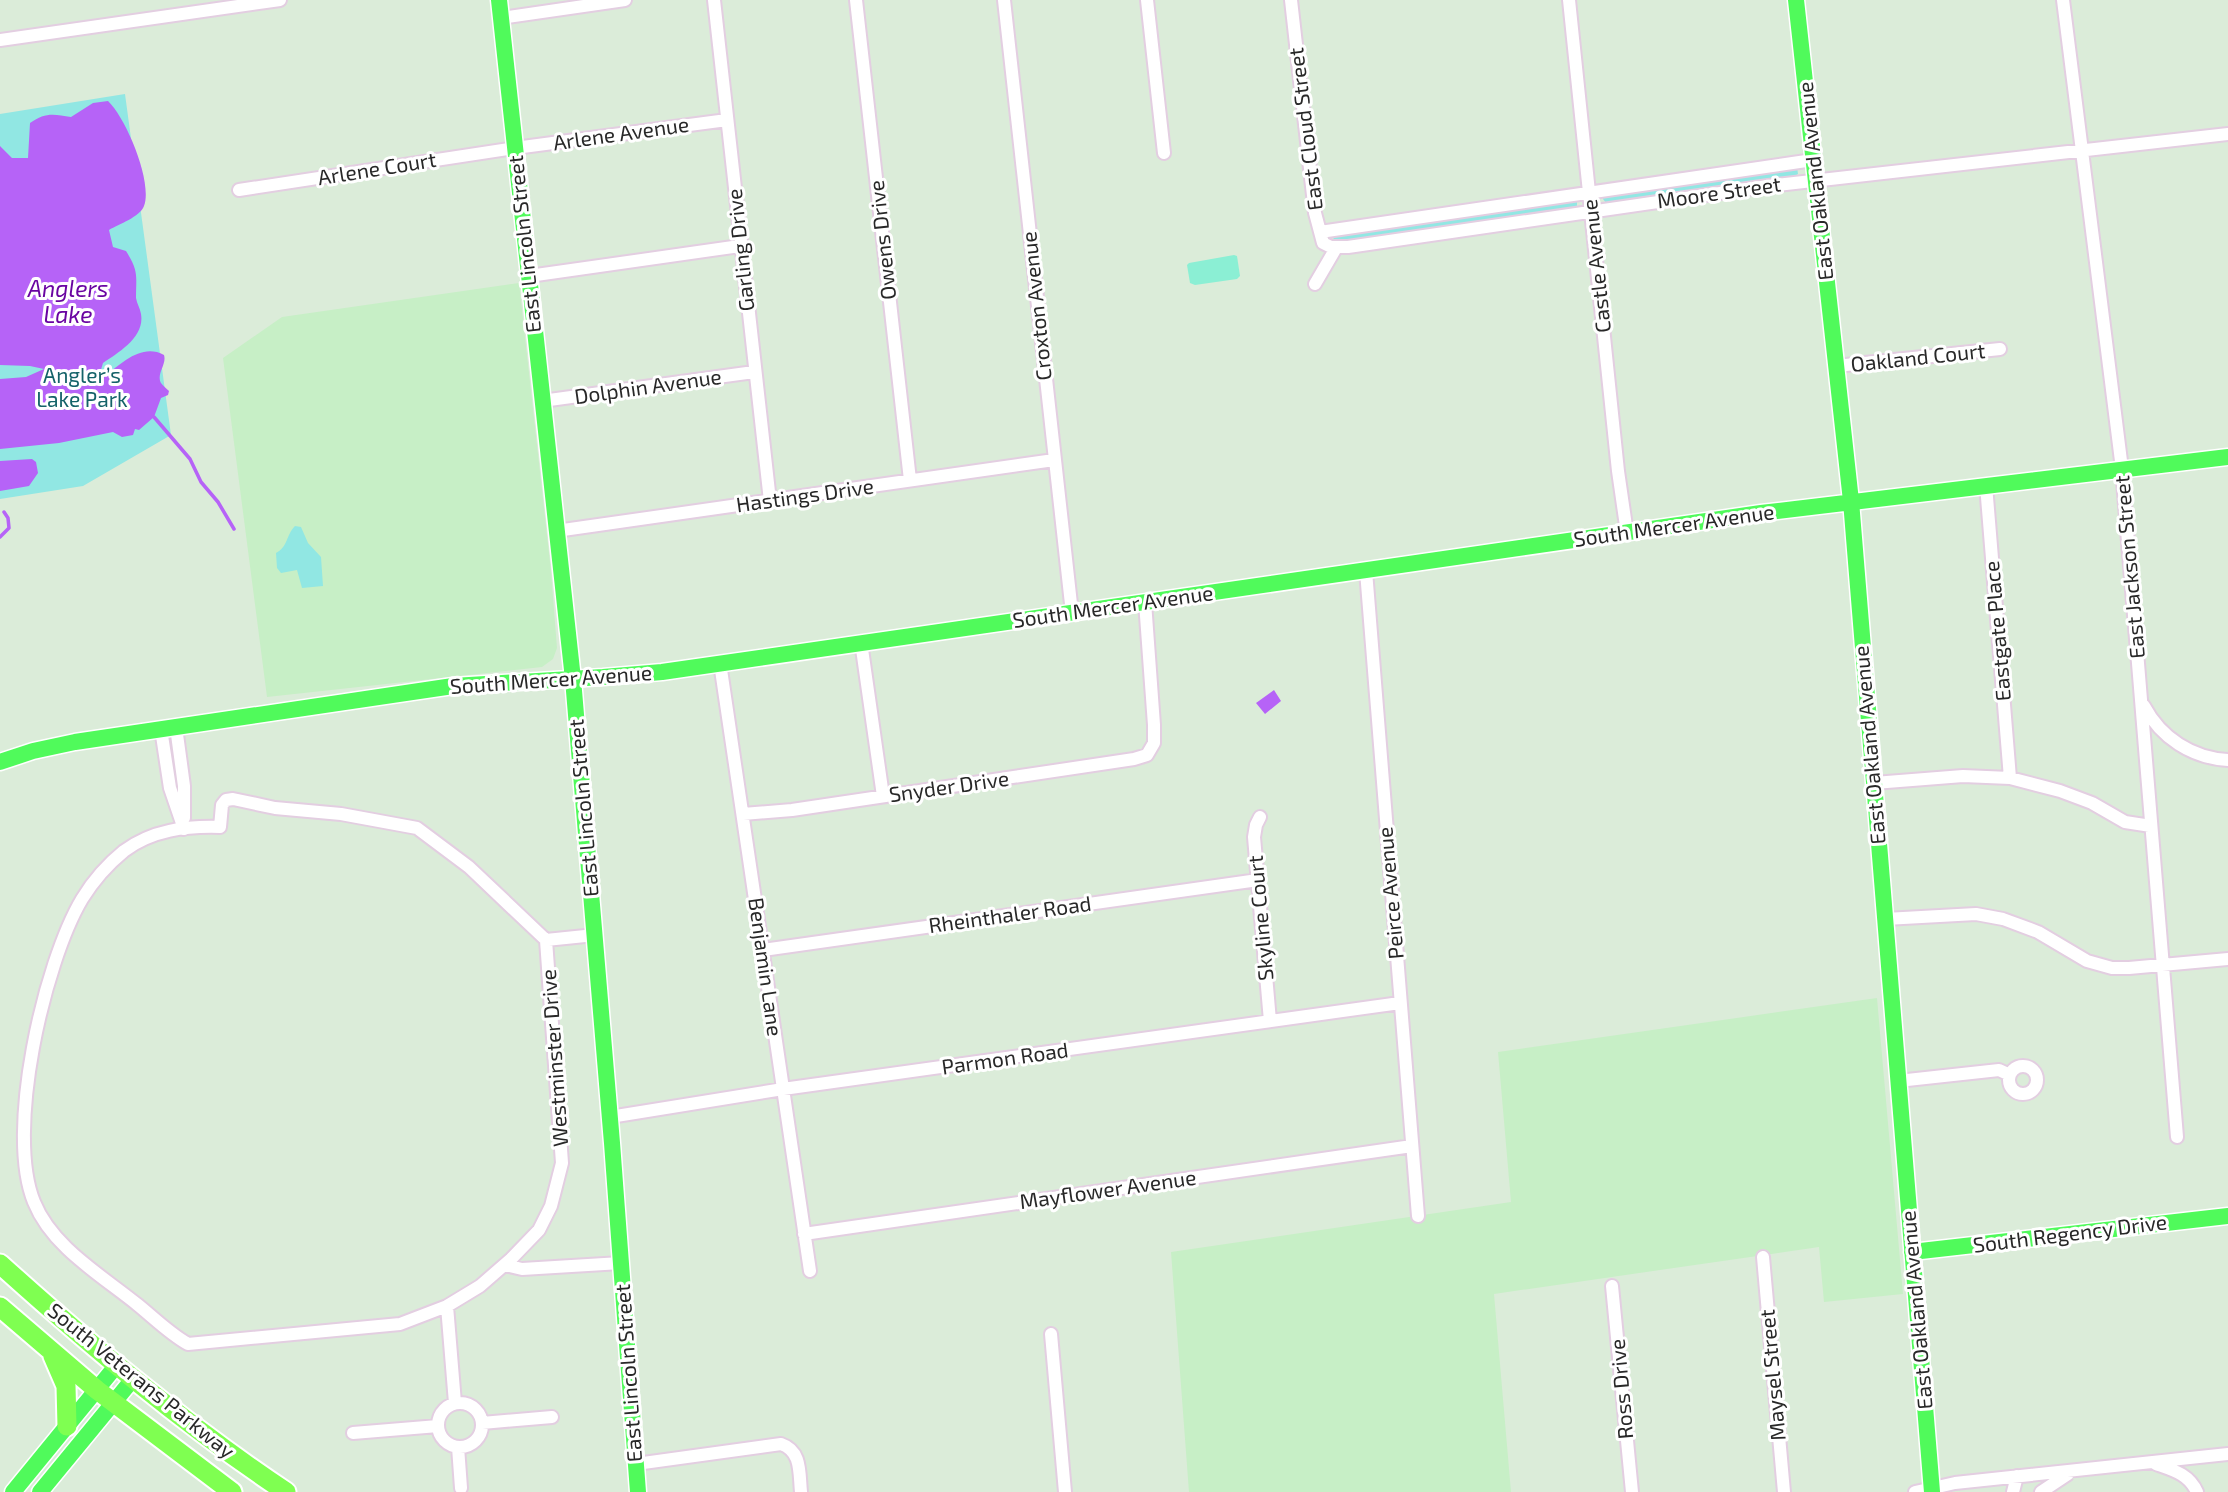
<svg xmlns="http://www.w3.org/2000/svg" width="2228" height="1492" viewBox="0 0 2228 1492" font-family="'Exo 2',sans-serif">
  <rect width="100%" height="100%" fill="#dbecd9"/>
  <path fill="#c7efc6" d="M519,283L551,571L557,648L553,659L542,667L267,697L223,358L282,317Z
    M1877,998L1903,1294L1824,1302L1819,1247L1494,1294L1511,1492H1189L1171,1252L1511,1202L1498,1052Z"/>
  <path fill="#91e7e3" d="M125,94L171,435L83,486L0,499V114Z
    M1797,167L1798,174L1795,176L1606,203L1603,199V196Z
    M1577,200V207L1573,209L1339,244L1332,237L1333,235Z
    M295,526L301,527L308,543L321,557L323,586L302,588L297,570L281,573L277,568L276,553C288,547 286,535 295,526Z"/>
  <path fill="#8befd4" d="M1234,255L1237,256L1240,276L1237,279L1195,285L1190,283L1187,265L1189,263Z"/>
  <path fill="#b663f7" d="M108,101C126,118 153,182 144,206C140,217 119,224 109,230L113,247L126,251C139,272 136,275 136,298C137,304 140,308 141,314C145,337 119,352 103,363L100,373L105,376C122,363 142,343 164,355C167,364 156,374 161,383C163,386 166,388 169,391L168,395L161,398L154,417L139,430L135,429L133,435L122,437L113,432L59,443L0,449V379L26,377L44,369L30,366L0,365V146L12,158H28L30,123C45,112 54,114 71,117L93,103Z
    M32,459L36,462L38,473L29,486L0,491V461Z
    M1274,690L1281,701L1265,714L1256,703Z"/>
  <g fill="none" stroke-linecap="round" stroke-linejoin="round">
    <path stroke="#b663f7" stroke-width="3.5" d="M154,417L190,459L201,482L218,502L234,529
      M0,537L9,528L8,518L4,512"/>
    <defs>
      <path id="minor" d="M714,0L770,501
        M856,0L910,480
        M1004,0L1072,613
        M1147,0L1164,153
        M1291,0L1315,213L1323,243L1331,247H1348L1768,186L2228,134
        M1569,0L1618,471L1627,533
        M2063,0L2122,469L2177,1137
        M501,18L625,0
        M0,40L280,0
        M239,190L515,148L727,120
        M1320,232L1813,160
        M529,276L740,246
        M1315,284L1336,248
        M1836,366L2000,349
        M542,401L754,372
        M1986,485L2010,778
        M556,531L1054,460
        M1366,571L1418,1216
        M861,642L883,796
        M720,663L810,1271
        M2144,706C2161,738 2192,758 2228,760
        M176,727L184,786V818
        M161,729L170,788L184,829
        M1874,783L1963,776L2010,778L2060,791L2092,803L2125,822L2151,826
        M233,799L275,808L341,814L417,828L469,867L546,940L562,1163L551,1206L539,1230L511,1259L480,1286L447,1306L400,1324L188,1344C170,1334 154,1318 138,1305C101,1275 52,1247 34,1202C5,1132 44,963 82,899C93,881 108,864 124,851C152,830 186,826 220,827L222,805L226,800Z
        M743,814L792,810L1134,759L1147,755L1154,743V725L1145,602
        M1260,817L1256,825L1254,837L1270,1021
        M1885,919L1976,914L2003,919L2038,932L2087,961L2112,968H2129L2228,959
        M546,940L595,935
        M763,950L1258,880
        M2009 1080a14 14 0 1 1 28 0a14 14 0 1 1-28 0Z
        M1898,1081L1999,1070L2010,1075
        M610,1117L783,1089L1400,1003
        M804,1234L1412,1146
        M1763,1257L1784,1492
        M505,1265L522,1269L621,1263
        M1612,1286L1632,1492
        M447,1306L455,1403
        M1051,1334L1065,1492
        M438 1425a22 22 0 1 1 44 0a22 22 0 1 1-44 0Z
        M482,1423L552,1417
        M353,1433L438,1426
        M458,1447L461,1488
        M636,1464L781,1444C802,1451 799,1473 801,1492
        M2156,1464C2173,1470 2189,1474 2197,1492
        M1915,1492L1955,1483L2228,1454
        M2013,1492L2017,1476
        M2041,1492L2068,1474"/>
      <path id="major" d="M499,0L573,679L612,1143L638,1492
        M1796,0L1851,501L1932,1492
        M0,762L33,751L75,742L453,686L603,677L662,672L1761,513L2228,457
        M1912,1252L2228,1216
        M13,1492L116,1366
        M40,1492L133,1379"/>
      <path id="highway" d="M0,1264C91,1346 184,1424 286,1492
        M0,1307L97,1390L232,1492
        M53,1356L66,1386L67,1426"/>
    </defs>
    <use href="#minor" stroke="#e3cee1" stroke-width="16"/>
    <use href="#major" stroke="#fff" stroke-width="19"/>
    <use href="#highway" stroke="#fff" stroke-width="23"/>
    <use href="#minor" stroke="#fff" stroke-width="12"/>
    <use href="#major" stroke="#50fa5b" stroke-width="16"/>
    <use href="#highway" stroke="#7fff51" stroke-width="19"/>
  </g>
  <g text-anchor="middle" stroke-width="6" stroke-linejoin="round" paint-order="stroke">
    <g font-size="21" fill="#282828" stroke="#fff">
      <text transform="translate(1306 129) rotate(-97)" y="7">East Cloud Street</text>
      <text transform="translate(621 134) rotate(-8)" y="7">Arlene Avenue</text>
      <text transform="translate(377 169) rotate(-9)" y="7">Arlene Court</text>
      <text transform="translate(1816 181) rotate(-96)" y="7">East Oakland Avenue</text>
      <text transform="translate(1719 193) rotate(-8)" y="7">Moore Street</text>
      <text transform="translate(883 240) rotate(-96)" y="7">Owens Drive</text>
      <text transform="translate(525 244) rotate(-96)" y="7">East Lincoln Street</text>
      <text transform="translate(741 250) rotate(-96)" y="7">Garling Drive</text>
      <text transform="translate(1597 266) rotate(-96)" y="7">Castle Avenue</text>
      <text transform="translate(1037 306) rotate(-96)" y="7">Croxton Avenue</text>
      <text transform="translate(1918 358) rotate(-6)" y="7">Oakland Court</text>
      <text transform="translate(648 387) rotate(-8)" y="7">Dolphin Avenue</text>
      <text transform="translate(805 496) rotate(-8)" y="7">Hastings Drive</text>
      <text transform="translate(1674 526) rotate(-8)" y="7">South Mercer Avenue</text>
      <text transform="translate(2130 567) rotate(-95)" y="7">East Jackson Street</text>
      <text transform="translate(1113 607) rotate(-8)" y="7">South Mercer Avenue</text>
      <text transform="translate(1998 631) rotate(-95)" y="7">Eastgate Place</text>
      <text transform="translate(551 680) rotate(-4)" y="7">South Mercer Avenue</text>
      <text transform="translate(1870 745) rotate(-95)" y="7">East Oakland Avenue</text>
      <text transform="translate(949 787) rotate(-8)" y="7">Snyder Drive</text>
      <text transform="translate(584 808) rotate(-95)" y="7">East Lincoln Street</text>
      <text transform="translate(1391 893) rotate(-95)" y="7">Peirce Avenue</text>
      <text transform="translate(1010 915) rotate(-8)" y="7">Rheinthaler Road</text>
      <text transform="translate(1261 918) rotate(-95)" y="7">Skyline Court</text>
      <text transform="translate(765 967) rotate(82)" y="7">Benjamin Lane</text>
      <text transform="translate(555 1058) rotate(-94)" y="7">Westminster Drive</text>
      <text transform="translate(1005 1059) rotate(-8)" y="7">Parmon Road</text>
      <text transform="translate(1108 1190) rotate(-8)" y="7">Mayflower Avenue</text>
      <text transform="translate(2070 1234) rotate(-7)" y="7">South Regency Drive</text>
      <text transform="translate(1917 1310) rotate(-95)" y="7">East Oakland Avenue</text>
      <text transform="translate(629 1373) rotate(-94)" y="7">East Lincoln Street</text>
      <text transform="translate(1773 1375) rotate(-95)" y="7">Maysel Street</text>
      <text transform="translate(141 1381) rotate(39)" y="7">South Veterans Parkway</text>
      <text transform="translate(1622 1389) rotate(-95)" y="7">Ross Drive</text>
    </g>
    <g font-size="21" fill="#146269" stroke="#fff">
      <text x="82" y="383">Angler’s<tspan x="82" dy="24">Lake Park</tspan></text>
    </g>
    <g font-size="23" font-style="italic" fill="#6904a1" stroke="#fff">
      <text x="68" y="297">Anglers<tspan x="68" dy="26">Lake</tspan></text>
    </g>
  </g>
</svg>
